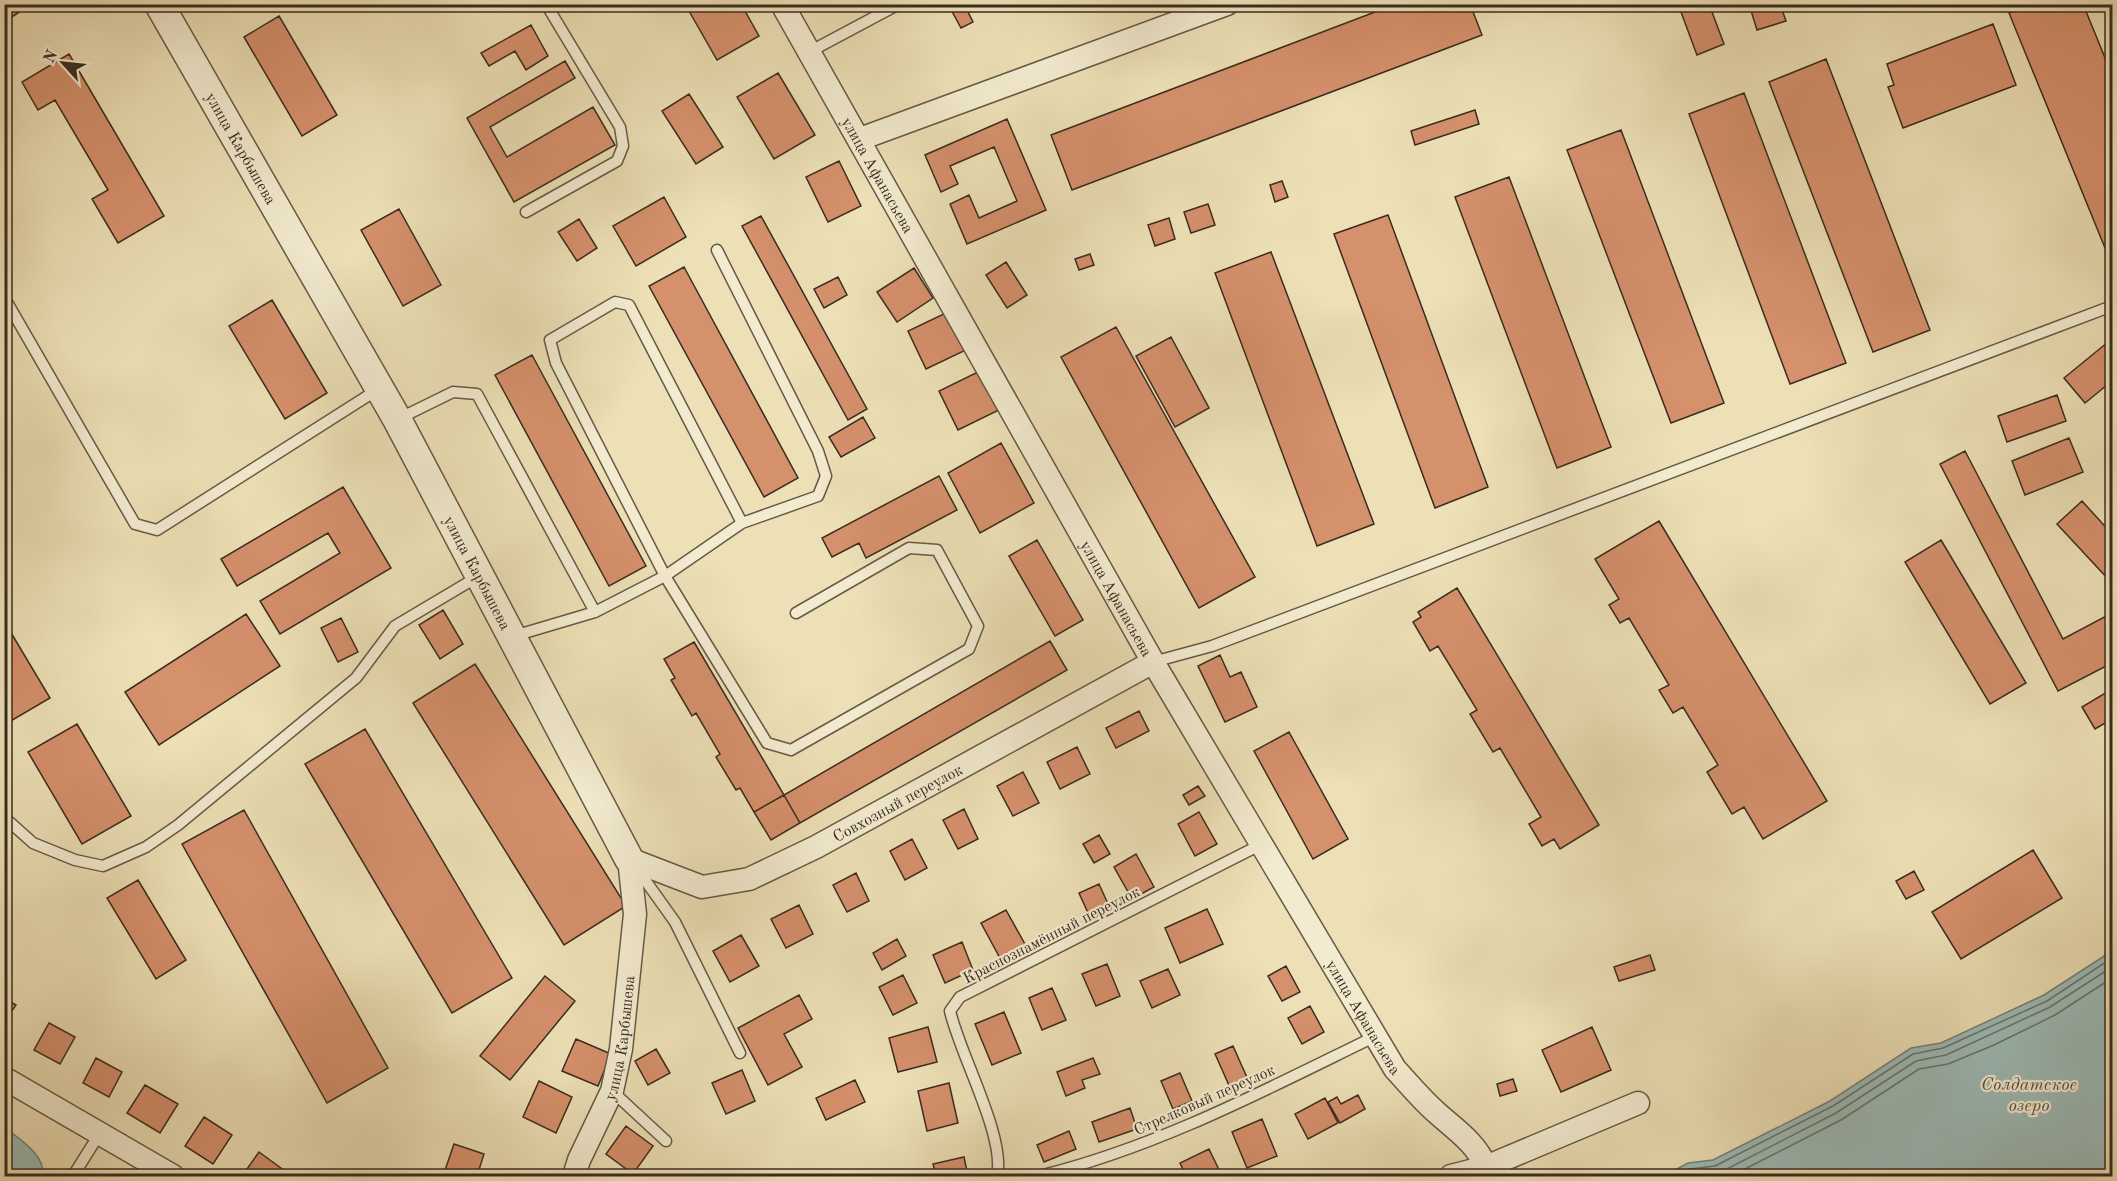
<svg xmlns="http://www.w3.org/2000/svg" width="2117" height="1181" viewBox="0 0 2117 1181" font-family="'Old Standard TT',serif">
  <rect width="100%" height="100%" fill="#ede0b6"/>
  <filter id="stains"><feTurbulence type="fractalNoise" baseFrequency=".00333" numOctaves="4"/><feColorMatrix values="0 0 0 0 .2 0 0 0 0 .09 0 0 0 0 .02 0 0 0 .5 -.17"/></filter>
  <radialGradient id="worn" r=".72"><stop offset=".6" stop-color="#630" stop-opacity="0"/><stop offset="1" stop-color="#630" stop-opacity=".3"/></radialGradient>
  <path fill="#9cbbb7" stroke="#75827b" stroke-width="1.5" d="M2112,951V1176H1664L1688,1163L1713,1160L1830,1101L1911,1048L1941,1043L2044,995Z
    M4,1127C20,1140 45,1154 43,1176H5Z"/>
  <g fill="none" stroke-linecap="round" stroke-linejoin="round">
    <path stroke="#6b746c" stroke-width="1.5" d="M1677,1176L1690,1169L1715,1166L1833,1106L1913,1054L1943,1048L2047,1001L2112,958
      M1692,1176L1719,1173L1836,1113L1916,1061L1946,1055L2050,1007L2112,967
      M1731,1176L1841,1120L1919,1069L1948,1064L1994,1045L2055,1015L2112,978"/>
  </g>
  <path fill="#d5906c" stroke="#3a2c20" stroke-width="1.5" d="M4,4H30V5L4,22Z
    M685,4H741L759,36L717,60Z
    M948,4H964L973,22L961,28Z
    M1396,4H1470L1482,35L1072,190L1051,135Z
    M1678,4H1709L1724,44L1697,55Z
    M1749,4H1780L1786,21L1757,30Z
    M2029,4H2083L2112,75V265L2009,13Z
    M279,16L337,115L302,136L244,37Z
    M1993,24L2016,85L1903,128L1888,87L1894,85L1887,64Z
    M531,25L548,56L526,70L515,51L489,66L481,53Z
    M69,54L164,216L118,243L92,199L108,190L55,100L38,110L22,82Z
    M1826,59L1930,330L1873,352L1769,82Z
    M565,61L575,78L490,127L507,157L593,107L615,145L514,202L467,118Z
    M778,73L815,135L774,159L737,97Z
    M1744,93L1846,363L1790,384L1689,114Z
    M689,94L723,147L696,164L662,111Z
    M1475,110L1479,124L1415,145L1411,131Z
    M1007,119L1046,210L967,244L950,204L969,195L979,218L1017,201L994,147L950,166L958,184L941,192L925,155Z
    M1621,130L1724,403L1671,423L1567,150Z
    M839,161L861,206L828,222L806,177Z
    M1509,177L1611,447L1557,468L1455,197Z
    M1282,181L1288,197L1275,202L1270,185Z
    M664,197L686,237L636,266L613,226Z
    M1208,204L1215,225L1191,233L1184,212Z
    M399,209L441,285L403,306L361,230Z
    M1388,215L1488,487L1435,508L1334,234Z
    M761,216L867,409L848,420L742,226Z
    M1169,218L1175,239L1155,246L1148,225Z
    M579,219L597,248L577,261L558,232Z
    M1271,252L1374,524L1317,546L1215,273Z
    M1090,254L1094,265L1079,270L1075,259Z
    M1006,262L1027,295L1007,308L986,275Z
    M684,267L798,478L764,497L649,286Z
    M914,268L933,298L897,322L877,292Z
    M838,277L847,295L824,308L814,289Z
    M272,300L327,393L285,419L229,326Z
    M950,311L968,349L926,369L908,331Z
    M1116,327L1255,577L1199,608L1061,357Z
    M1171,337L1209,408L1175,427L1136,356Z
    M2108,342L2112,348V381L2085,403L2064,378Z
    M532,355L646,566L609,586L495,375Z
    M982,370L1001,409L958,430L939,391Z
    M2057,395L2066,421L2007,442L1998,416Z
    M863,417L875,438L841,457L829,437Z
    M2069,438L2083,472L2025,495L2012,461Z
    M1001,443L1034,503L980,533L948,473Z
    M1965,451L2063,639L2112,613V663L2058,691L1940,464Z
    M939,476L957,510L866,558L859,543L832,557L822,538Z
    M343,487L391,568L280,634L260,601L340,553L328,533L237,586L221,559Z
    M2082,501L2112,534V578L2110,581L2057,524Z
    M1659,521L1827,801L1763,839L1744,807L1732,814L1707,772L1718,765L1683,707L1673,713L1659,690L1669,685L1629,618L1620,623L1609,605L1619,599L1595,559Z
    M1037,540L1083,620L1055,636L1009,556Z
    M1941,540L2026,683L1990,704L1905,562Z
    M1457,588L1599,825L1560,849L1554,839L1542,846L1529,824L1541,817L1500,748L1493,752L1470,714L1477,710L1438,646L1430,651L1413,622L1421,617L1418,612Z
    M443,610L463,644L440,659L419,625Z
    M246,614L280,666L159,745L125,692Z
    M341,618L358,652L338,662L321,628Z
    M4,621L50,698L4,725Z
    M1050,641L1067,670L800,823L784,795Z
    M694,642L784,795L754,812L740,788L736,790L716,757L720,754L696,713L692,716L671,680L675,678L664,659Z
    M1220,655L1230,677L1241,672L1257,707L1225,722L1198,666Z
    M475,664L626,906L564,945L413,703Z
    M2112,689V719L2095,729L2082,707Z
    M1139,711L1149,731L1116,748L1106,728Z
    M77,724L131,816L82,844L28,752Z
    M365,729L512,978L452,1013L305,764Z
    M1289,732L1348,839L1313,859L1254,751Z
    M1077,747L1090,774L1060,789L1047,762Z
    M1023,772L1039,803L1013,816L997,786Z
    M1198,786L1205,796L1189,805L1183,795Z
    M784,795L800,823L771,840L754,812Z
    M964,809L978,839L958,849L943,820Z
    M244,810L388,1068L327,1103L182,844Z
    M1199,812L1217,844L1195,856L1178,824Z
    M1099,835L1110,854L1094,863L1083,844Z
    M912,839L927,868L905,880L890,851Z
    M2033,850L2062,898L1961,959L1932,912Z
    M1136,854L1154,887L1132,899L1114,867Z
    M1914,871L1924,890L1906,899L1896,881Z
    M856,873L869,901L847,912L833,885Z
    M138,880L186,960L156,979L107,898Z
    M1099,884L1109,906L1089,915L1079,893Z
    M799,905L813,934L786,948L771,919Z
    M1207,909L1223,944L1180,963L1165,928Z
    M1006,910L1026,946L1001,960L981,923Z
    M741,935L759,966L730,982L713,951Z
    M897,939L906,956L882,970L873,953Z
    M962,942L973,970L945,983L933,955Z
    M1650,955L1655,970L1619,981L1614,967Z
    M1107,964L1120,996L1096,1006L1082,974Z
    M1286,966L1300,992L1282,1001L1268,976Z
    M1168,969L1180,995L1152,1008L1140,981Z
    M903,975L917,1003L893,1015L879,987Z
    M545,976L575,1001L510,1080L480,1056Z
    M1052,988L1066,1020L1042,1030L1029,998Z
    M799,995L812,1019L784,1034L802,1067L768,1085L738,1028Z
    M4,998L16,1005L4,1022Z
    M1310,1006L1324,1032L1302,1044L1288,1018Z
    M1004,1012L1021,1053L992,1065L975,1024Z
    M49,1023L75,1037L60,1064L34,1050Z
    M928,1027L937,1062L898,1072L889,1038Z
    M1592,1027L1611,1070L1561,1092L1542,1050Z
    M576,1039L611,1054L598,1086L562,1071Z
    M1233,1046L1250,1084L1232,1092L1215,1054Z
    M656,1049L670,1073L648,1085L635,1061Z
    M96,1058L122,1072L109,1097L83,1083Z
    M1093,1058L1100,1074L1082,1080L1085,1088L1066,1096L1057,1072Z
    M742,1070L755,1101L726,1114L712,1083Z
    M1180,1073L1192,1101L1173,1109L1161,1081Z
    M1513,1079L1517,1091L1500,1096L1497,1084Z
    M855,1080L865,1102L826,1120L816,1098Z
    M539,1081L572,1097L556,1133L523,1117Z
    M949,1083L958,1123L927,1131L918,1091Z
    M145,1085L178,1104L160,1133L127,1113Z
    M1358,1095L1365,1109L1340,1123L1328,1102L1337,1097L1341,1104Z
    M1325,1098L1338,1123L1308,1139L1295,1114Z
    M1130,1108L1137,1129L1099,1142L1092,1122Z
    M204,1117L232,1135L213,1164L185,1146Z
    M1262,1119L1277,1156L1247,1168L1232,1132Z
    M626,1126L653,1146L633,1174L606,1154Z
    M1069,1131L1076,1149L1044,1162L1037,1145Z
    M454,1144L484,1154L477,1176H443Z
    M1209,1149L1222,1176H1186L1180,1163Z
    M259,1152L289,1174L288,1176H242Z
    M964,1157L968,1176H936L933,1164Z"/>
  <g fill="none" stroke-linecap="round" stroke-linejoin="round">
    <defs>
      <path id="service" d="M809,52L899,4
        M526,212L617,161L623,146L620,127L546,4
        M4,297L135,524L157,530L377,390
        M398,419L453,392L477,394L595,612L665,576L742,523L818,496L826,476L818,451L717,250
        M742,523L629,305L615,302L550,340L556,363L665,576L767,743L791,750L969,649L978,626L937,550L909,548L796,613
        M514,636L595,612
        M1153,662L1212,646L2112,306
        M4,817L33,843L75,860L103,866L146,847L178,825L356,678L395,626L479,576
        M635,866L675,922L740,1053
        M612,1091L666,1141
        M73,1176L100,1133
        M997,1176C1006,1137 960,1055 950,1011L960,997L1262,844
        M1039,1176C1158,1147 1267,1089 1376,1036"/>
      <g id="minor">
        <path id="s1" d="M782,4L1153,662L1395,1069C1409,1084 1422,1100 1437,1113C1457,1131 1475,1142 1486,1167"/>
        <path d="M860,139L1227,4"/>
        <path d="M4,1078L173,1176"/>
        <path id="s2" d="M574,1176L579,1160L612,1091L621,1049L635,914L629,859L702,887L749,879L816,847L1153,662"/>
        <path d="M1451,1176L1486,1167L1638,1103"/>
      </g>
      <g id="tertiary">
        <path id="s3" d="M159,4L397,419L629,859"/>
      </g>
    </defs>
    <use href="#service" stroke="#675946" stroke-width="13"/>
    <use href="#minor" stroke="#675946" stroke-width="25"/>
    <use href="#tertiary" stroke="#675946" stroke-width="31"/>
    <use href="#service" stroke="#f3ebd0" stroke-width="10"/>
    <use href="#minor" stroke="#f3ebd0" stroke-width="22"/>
    <use href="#tertiary" stroke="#f3ebd0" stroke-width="28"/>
  </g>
  <g text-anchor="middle" stroke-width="4.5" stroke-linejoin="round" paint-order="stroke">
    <g font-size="16" fill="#3a2c20" stroke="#f3ebd0">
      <text dy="6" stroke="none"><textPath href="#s3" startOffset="166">улица Карбышева</textPath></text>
      <text dy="6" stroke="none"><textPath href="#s1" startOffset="196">улица Афанасьева</textPath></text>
      <text dy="6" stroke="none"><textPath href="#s3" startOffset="652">улица Карбышева</textPath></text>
      <text dy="6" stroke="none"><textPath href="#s1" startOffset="682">улица Афанасьева</textPath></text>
      <text dy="6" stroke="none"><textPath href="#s2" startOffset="620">Совхозный переулок</textPath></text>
      <text transform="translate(1051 934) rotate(-27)" y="6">Краснознамённый переулок</text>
      <text dy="6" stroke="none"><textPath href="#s1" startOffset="1168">улица Афанасьева</textPath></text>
      <text dy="6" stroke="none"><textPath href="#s2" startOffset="147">улица Карбышева</textPath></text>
      <text transform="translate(1204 1099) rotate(-24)" y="6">Стрелковый переулок</text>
    </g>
    <g font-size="18" font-style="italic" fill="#525046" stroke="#f3ebd0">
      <text x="2029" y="1090">Солдатское<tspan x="2029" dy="21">озеро</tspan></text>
    </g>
  </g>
  <rect width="2117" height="1181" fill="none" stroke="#ede0b6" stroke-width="24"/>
  <rect x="6" y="6" width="2105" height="1169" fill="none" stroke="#3a2c20" stroke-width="3"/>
  <rect x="12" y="12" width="2093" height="1157" fill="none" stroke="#3a2c20" stroke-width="1.5"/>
  <g transform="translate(63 63) rotate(297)" stroke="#f3ebd0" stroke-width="4.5" paint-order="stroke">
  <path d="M0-4.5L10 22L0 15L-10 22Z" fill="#3a2c20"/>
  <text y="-9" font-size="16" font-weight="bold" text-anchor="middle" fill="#3a2c20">N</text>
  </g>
  <rect width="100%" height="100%" filter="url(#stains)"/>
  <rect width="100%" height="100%" fill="url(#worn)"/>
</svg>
